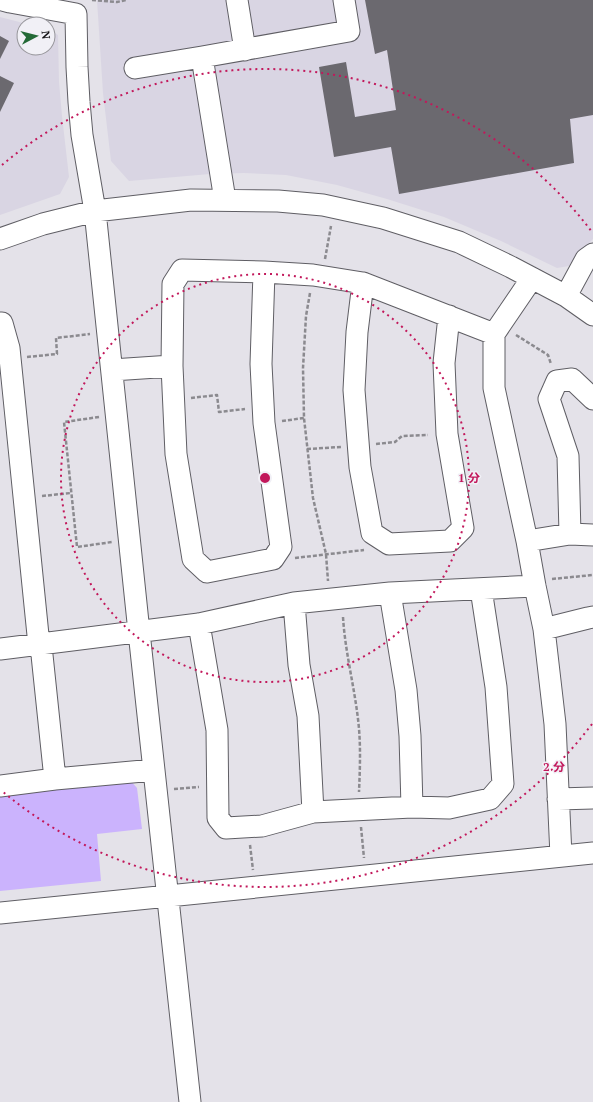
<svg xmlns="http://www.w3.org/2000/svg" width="593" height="1102" viewBox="0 0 593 1102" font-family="'PT Serif','Noto Sans JP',serif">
  <rect width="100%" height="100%" fill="#e4e2e9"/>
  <path fill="#d9d5e3" d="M97,0H593V239L590,242L569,266L557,268L501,241L444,217L387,199L337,185L286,175L244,173L210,174L129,181L111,161L103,93Z
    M0,17L27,24H24V48H48V29L58,35L59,82L62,116L69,177L60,194L0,215Z"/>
  <path fill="#cbb3fd" d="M128,778L137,788L142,829L97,834L101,881L0,891V792Z"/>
  <path fill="#6b696f" d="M365,0H593V115L570,119L574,163L399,194L391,147L334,157L319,67L346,62L355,117L396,110L387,50L375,54Z
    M0,36L9,41L0,59Z
    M0,76L14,83L0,112Z"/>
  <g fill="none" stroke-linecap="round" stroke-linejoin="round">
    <defs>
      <path id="minor" d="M2,0L10,2L76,14L77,67L79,102L82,135L95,211L139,632L190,1102
        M237,0L245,50
        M202,57L225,200
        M135,68L202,57L349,31L344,0
        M0,239L43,224L95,211L191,200L278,201L323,205L383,218L459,242L511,267L566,296L593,315
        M264,272L261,364L264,423L281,547L273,559L207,572L193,559L176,454L172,366L173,284L182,270L264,272L313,275L363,283L494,334
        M532,278L494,334V388L527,541L535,586L544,629L555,724L561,856
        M363,283L357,332L354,390L360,467L372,533L389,544L450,541L463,528L447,434L444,363L449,316
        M566,296L586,259L593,254
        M0,323H2L9,348L39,645L42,655L55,779
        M112,370L172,366
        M570,534L593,535
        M527,541L570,534L568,456L549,399L557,381L572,379L593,399
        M390,593L406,690L410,736L412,807
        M294,603L299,665L308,716L313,812
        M199,624L217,730L218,818L226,828L262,826L313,812L412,807L449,808L490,799L503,784L496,687L481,589
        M544,629L588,618L593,617
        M0,649L199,624L294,603L390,593L535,586
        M0,786L55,779L154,770
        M558,799L593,798
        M0,913L593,853"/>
    </defs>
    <use href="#minor" stroke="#5f5e64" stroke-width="23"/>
    <path stroke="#8b8a8f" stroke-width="2.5" stroke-dasharray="4 2" stroke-linecap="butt" d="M92,0L117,2L126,0
      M325,259L331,226
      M310,293L306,316L303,368L304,418L313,498L326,554L328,581
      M516,335L548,355L551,364
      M27,357L57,354L56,338L90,334
      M191,398L217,395L219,412L245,409
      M99,417L64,422L77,547L112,542
      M282,421L304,418
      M376,444L395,442L402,436L428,435
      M307,449L341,447
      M42,496L71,493
      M295,558L364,550
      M552,579L593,575
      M343,617C345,651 354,685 358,719C361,743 360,768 359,792
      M174,789L199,787
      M361,827L364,858
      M250,845L253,870"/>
    <use href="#minor" stroke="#fff" stroke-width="21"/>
  </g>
  <g fill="none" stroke="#c2185b" stroke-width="2" stroke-dasharray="2 4">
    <circle cx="265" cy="478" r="204"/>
    <path d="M592 724A409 409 0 0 1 2 791M2 165A409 409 0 0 1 592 232"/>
  </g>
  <circle cx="265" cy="478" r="6" fill="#c2185b" stroke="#f1f0f6" stroke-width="2"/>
  <g font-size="12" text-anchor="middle" font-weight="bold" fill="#c2185b" stroke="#f1f0f6" stroke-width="3" stroke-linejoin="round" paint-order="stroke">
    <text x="469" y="482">1 分</text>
    <text x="554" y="771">2 分</text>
  </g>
  <g transform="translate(36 36) rotate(83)"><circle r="19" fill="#f1f0f6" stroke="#97969b"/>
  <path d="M0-3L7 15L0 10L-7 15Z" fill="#236936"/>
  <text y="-6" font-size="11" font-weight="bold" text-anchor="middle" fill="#100f12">N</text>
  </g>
</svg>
